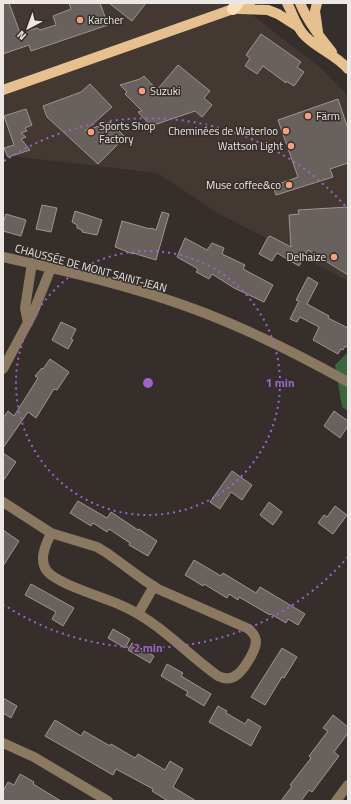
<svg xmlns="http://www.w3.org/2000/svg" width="351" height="804" viewBox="0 0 351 804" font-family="'Titillium Web',sans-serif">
  <rect width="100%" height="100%" fill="#352e2b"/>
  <path fill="#443832" d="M3,3H237L322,69L348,96V281L216,212L157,173L3,155Z"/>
  <path fill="#3c643f" d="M348,352V411L342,407L335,365Z"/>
  <path fill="#68615d" stroke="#9d9591" d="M3,3H9L20,33L37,28L40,30L56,25L53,16L71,9L69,3H100L108,25L31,51L29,45L3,54Z
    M109,3H146L132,21Z
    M261,34L301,62L297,67L304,72L294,86L286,81V83L263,66L257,74L245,66L250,58L246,55Z
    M178,65L210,91L204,98L212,105L202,117L195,111L151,126L138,112L142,111L125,94L127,92L120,85L140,79L144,76L157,90Z
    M90,84L112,107L85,131L110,122L125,137L98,164L47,117L43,106L81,92Z
    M338,99L348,129V163L330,169L333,177L276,195L273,186L298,177L278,120Z
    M26,109L32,125L25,128L27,131L21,133L26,137L21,139L30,150L8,157L4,148L14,145L4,116Z
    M42,205L57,208L51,232L36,229Z
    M348,207V275L308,250L299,266L277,253L272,261L259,254L268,237H269L270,236L291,247L289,215L299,214L298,210Z
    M75,211L102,220L97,235L82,232V230L77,228V225L72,222Z
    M162,212L169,214L156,260L133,253V254L115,247L122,221L150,229L151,228L156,230Z
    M6,214L26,220L21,236L3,231V223Z
    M185,238L207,250L212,243L224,248L222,254L245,265L243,269L273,285L264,302L234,288L212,274L209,279L196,272L198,269L177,257Z
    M308,277L318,283L307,304L329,316L328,318L348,328V348L345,346L343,350L341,349L338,354L313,340L319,327L300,317L297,322L290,319L299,301L296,300Z
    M61,322L76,329L71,339L73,340L68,349L52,340Z
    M50,359L69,372L57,390L54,389L36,418L28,412L3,448V418L8,411L14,416L38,378L35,376L42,368L43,369Z
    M334,411L348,421V426L340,438L324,426Z
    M3,453L16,462L3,481Z
    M232,471L252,485L242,500L231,492L220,509L210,502Z
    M78,501L107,518L111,512L138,530L139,529L157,541L148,556L129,545L130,543L109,529L107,532L93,523L91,526L70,513Z
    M269,502L282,512L273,525L260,515Z
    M335,506L347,515L333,534L318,523L324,515L327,517Z
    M3,530L19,541L3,566Z
    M194,560L221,576L223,573L256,593L260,587L305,614L298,625L288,619L286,623L271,614L270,615L239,597L238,600L229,594L227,598L204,584L203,586L185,575Z
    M31,584L74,608L63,626L52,619L56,612L25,595Z
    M113,629L130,639L125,648L108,638Z
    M132,643L154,656L150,663L128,650Z
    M282,648L297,657L284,678L282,677L265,705L251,697Z
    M167,664L183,673L181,676L211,694L204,706L186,695L188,692L161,676Z
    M3,698L17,706L11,718L3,713Z
    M218,706L227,711L226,713L245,724L248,719L261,727L251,746L209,722Z
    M333,715L348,727V733L334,752L339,756L312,792L309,790L301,801H281L292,786L290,785L311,758L309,756L328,731L323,728Z
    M55,720L81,736L84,731L110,746L111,744L135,758L138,754L165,770L170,761L183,769L173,787L196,801H168L152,791L153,789L116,769L113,775L45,736Z
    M20,774L34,782L33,784L61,801H3V791L8,782L14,785Z"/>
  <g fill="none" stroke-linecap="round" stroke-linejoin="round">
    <path stroke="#8b7861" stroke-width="10" d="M3,257C67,271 132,286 194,309C248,329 298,354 348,382
      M28,323L25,308L32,263
      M3,369L33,313L51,268
      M3,502L51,533L97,547L107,553L144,580L158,589L249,629C251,632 254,634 255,637C258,645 253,652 250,658C243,670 234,684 218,676C187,654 162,625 127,608C108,598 58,585 47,571C38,559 46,545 51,533
      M138,614L154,586
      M3,743L34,757L108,801
      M336,801L348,785"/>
    <path stroke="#e6c08f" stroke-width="10" d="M287,3C293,14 296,27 305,36C318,49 336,55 348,69
      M300,3C308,22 320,37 332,52
      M317,3L315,11L318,32
      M239,9L268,10L278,14L297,26
      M3,90L250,3"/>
    <path stroke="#fce0bd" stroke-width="12" d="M233,9L238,3"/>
  </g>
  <g fill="none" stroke="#9d64ca" stroke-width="2" stroke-dasharray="2 4">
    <circle cx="148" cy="383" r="132"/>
    <path d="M348 557A265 265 0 0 1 4 605M4 161A265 265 0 0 1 348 209"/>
  </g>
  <g fill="#f1a17d" stroke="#352e2b" stroke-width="1.5">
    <circle cx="80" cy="20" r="4"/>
    <circle cx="142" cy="91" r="4"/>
    <circle cx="308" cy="116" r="4"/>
    <circle cx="286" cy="131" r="4"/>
    <circle cx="91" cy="132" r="4"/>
    <circle cx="291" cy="146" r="4"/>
    <circle cx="289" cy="185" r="4"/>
    <circle cx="334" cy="257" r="4"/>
  </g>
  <g text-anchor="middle" stroke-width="3" stroke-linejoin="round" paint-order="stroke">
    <g font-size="11" fill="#ece7e5" stroke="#352e2b" text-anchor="start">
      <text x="88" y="24">Karcher</text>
      <text x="150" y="95">Suzuki</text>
      <text x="316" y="120">Färm</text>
      <text x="99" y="130">Sports Shop<tspan x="99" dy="13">Factory</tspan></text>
      <text x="278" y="135" text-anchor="end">Cheminées de Waterloo</text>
      <text x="283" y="150" text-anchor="end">Wattson Light</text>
      <text x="281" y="189" text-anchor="end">Muse coffee&amp;co</text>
      <text x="326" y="261" text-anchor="end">Delhaize</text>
    </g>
    <g font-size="11" fill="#ece7e5" stroke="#352e2b">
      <text transform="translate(91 268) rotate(15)" y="4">CHAUSSÉE DE MONT SAINT-JEAN</text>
    </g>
  </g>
  <circle cx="148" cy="383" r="6" fill="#9d64ca" stroke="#352e2b" stroke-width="2"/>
  <g font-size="12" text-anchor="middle" font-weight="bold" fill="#9d64ca" stroke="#352e2b" stroke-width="3" stroke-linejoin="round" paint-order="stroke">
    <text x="280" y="387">1 min</text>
    <text x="148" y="652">2 min</text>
  </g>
  <rect width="351" height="804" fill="none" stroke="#ece7e5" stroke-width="8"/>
  <g transform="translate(28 28) rotate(221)" stroke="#352e2b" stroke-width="3" paint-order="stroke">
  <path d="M0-3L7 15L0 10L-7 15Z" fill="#ece7e5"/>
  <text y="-6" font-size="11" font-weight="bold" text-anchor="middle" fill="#ece7e5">N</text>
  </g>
</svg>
